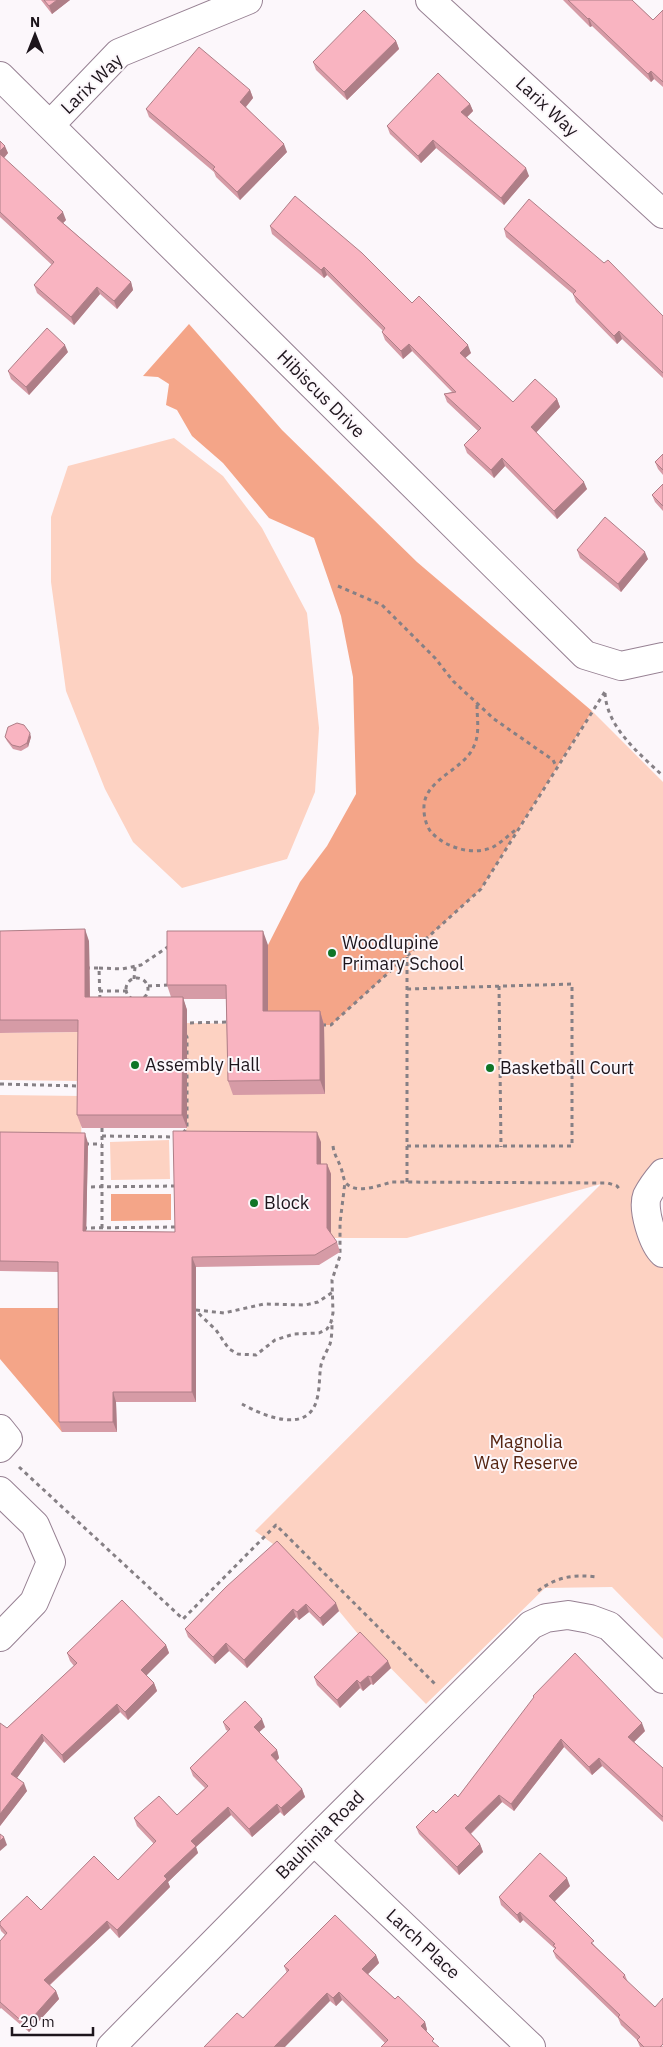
<svg xmlns="http://www.w3.org/2000/svg" width="663" height="2047" viewBox="0 0 663 2047" font-family="'IBM Plex Sans',sans-serif">
  <rect width="100%" height="100%" fill="#fcf7fb"/>
  <path fill="#fdd2c2" d="M174,438L223,476L262,528L307,613L319,728L315,792L287,859L182,888L133,842L105,789L66,691L51,582V517L68,466Z
    M592,711L663,782V1189L655,1198L663,1253V1639L612,1587L545,1588L426,1704L363,1640L339,1611L280,1549L255,1531L601,1184L407,1238H331L177,1141L187,1128L185,1023L331,1025L481,889Z
    M82,1032V1081L0,1080V1033Z
    M0,1095L82,1096L81,1143L0,1142Z
    M169,1140L170,1179L111,1180L110,1142Z"/>
  <path fill="#f4a588" d="M189,324L282,430L417,562L592,711L481,889L331,1025H268V945L300,882L327,846L356,794L353,677L341,616L314,538L269,518L223,463L192,436L177,410L166,405L169,384L158,377L143,376Z
    M111,1194H171V1220L111,1221Z
    M0,1308H62V1432L0,1359Z"/>
  <g fill="none" stroke-linecap="round" stroke-linejoin="round">
    <defs>
      <path id="street" d="M430,0L663,214
        M0,76L585,655L621,666L663,657
        M50,125L119,53L248,0
        M663,1173C657,1180 651,1188 647,1196C642,1209 653,1244 663,1253
        M0,1429L8,1439L0,1448
        M0,1491L35,1525L51,1562L34,1602L0,1637
        M314,1841L531,2047
        M111,2047L314,1841L531,1625L546,1618L568,1615L590,1619L609,1626L663,1679"/>
    </defs>
    <use href="#street" stroke="#978193" stroke-width="30"/>
    <path stroke="#868085" stroke-width="3" stroke-dasharray="4 4" stroke-linecap="butt" d="M338,586L382,605L435,658L453,681L494,719L553,760L557,768
      M605,693C607,728 639,753 663,776
      M477,705C477,719 480,733 474,746C464,771 422,779 424,810C424,817 427,829 433,834C447,848 474,856 493,847C502,842 510,834 518,828
      M86,968H99L100,1001
      M99,968L122,969L141,965L169,946
      M126 989a11 11 0 1 1 22 0a11 11 0 1 1-22 0Z
      M134,979L135,967
      M148,986L169,985
      M499,986L501,1147
      M99,991H127
      M322,1025H331L334,1022L481,889L606,690
      M185,1026V1023L229,1022
      M0,1084L81,1086
      M183,1133L187,1128V1037L185,1034
      M102,1136L177,1137
      M85,1144H102
      M333,1146C334,1155 338,1159 341,1168C343,1173 343,1179 346,1183C356,1195 380,1185 392,1182L608,1183L617,1186L620,1190
      M407,1146H572V984L407,989
      M407,1182V957
      M83,1187L177,1186
      M83,1228L177,1227
      M102,1228V1124
      M193,1308L216,1330L229,1349L238,1354L256,1355L275,1340L294,1334L319,1333L327,1329L331,1322L333,1313L332,1280L340,1256V1223L345,1182
      M196,1310L224,1313L264,1304L305,1305L318,1302L333,1292
      M242,1404C264,1416 308,1435 317,1399C320,1388 319,1376 321,1365C323,1357 327,1351 330,1344C332,1337 332,1328 332,1321
      M19,1467L183,1619L276,1525L435,1684
      M538,1591C556,1577 574,1574 596,1577"/>
    <use href="#street" stroke="#fff" stroke-width="28"/>
  </g>
  <path fill="#d69ba6" d="M41,0H70L52,14Z
    M563,0H632L653,20L663,10V87L654,79L651,82L592,26L590,27Z
    M396,41L399,49L347,100L316,70L313,62Z
    M250,90L253,98L246,107L287,152L240,200L216,177L214,172L149,117L146,109Z
    M470,104L473,111L467,117L529,176L504,205L436,148L421,163L390,134L387,126Z
    M0,141L8,153L4,158L66,220L63,223L131,282L133,290L117,309L100,294L74,325L37,293L34,285L52,265L0,217Z
    M270,226L412,303L471,353L465,358L513,402L557,399L560,407L536,432L587,489L557,519L505,466L494,478L467,453L464,445L478,431L447,402L444,394L452,392L412,351L403,359L385,340L382,332L383,331L327,275L324,278L272,234Z
    M504,229L663,316V378L622,339L617,344L576,302L573,294L506,237Z
    M68,352L29,395L11,379L8,371Z
    M663,454V475L658,469L655,462Z
    M663,484V511L655,502L652,495Z
    M577,550L648,559L621,592L580,558Z
    M5,737H31L28,747L21,751L13,749L7,741Z
    M0,931L89,941L90,997H171L167,985L268,945V1011H320L324,1025L325,1094L233,1095L228,1081L226,999H183L187,1010V1128H82L77,1115L78,1032L0,1033Z
    M0,1132L88,1143L86,1231L175,1232L321,1142V1164H327L331,1174V1234L337,1242L340,1252L319,1265L196,1267V1402H116L117,1432H62L59,1422L58,1272L0,1271Z
    M226,1587L339,1611L323,1626L309,1612L299,1620L296,1617L247,1668L229,1651L215,1664L188,1637L185,1629Z
    M166,1645L169,1653L146,1675L154,1683L157,1691L128,1720L120,1712L64,1763L44,1741L17,1778L27,1791L0,1826L7,1728L74,1666L70,1661L67,1653Z
    M391,1668L373,1685L371,1684L363,1691L360,1688L340,1708L317,1685L314,1677Z
    M533,1696L645,1731L634,1742L663,1768V1822L602,1766L592,1775L564,1747L514,1811L502,1802L471,1834L480,1844L483,1852L459,1875L419,1834L416,1827L458,1797L534,1698Z
    M223,1722L265,1727L259,1732L277,1750L279,1758L276,1761L302,1789L305,1797L284,1816L280,1812L252,1837L231,1815L196,1847L198,1853L168,1882L170,1887L119,1938L110,1928L49,1986L56,1991L59,1999L29,2032L1,2008L0,2009V1941L5,1935L1,1931L0,1928V1922L41,1910L118,1880L154,1844L137,1826L134,1818L177,1815L205,1788L193,1776L190,1768L228,1731L226,1730Z
    M570,1886L555,1901L596,1947L625,1975L627,1980L663,2047H640L637,2040L621,2025L618,2018L556,1958L553,1951L555,1949L523,1920L520,1923L501,1905L499,1897Z
    M376,1955L379,1963L368,1974L395,1999L425,2022L427,2030L426,2031L385,2043L342,2000L336,2006L330,2001L243,2018L287,1973L284,1966Z"/>
  <path fill="#ae7e87" d="M57,0H70L52,14L49,6Z
    M589,18L592,26L590,27L588,19Z
    M396,41L399,49L347,100L344,92Z
    M651,71L654,79L651,82L648,74Z
    M250,90L253,98L243,110L240,102Z
    M470,104L473,111L464,120L461,112Z
    M433,140L436,148L421,163L418,156Z
    M284,144L287,152L240,200L237,192Z
    M5,146L8,153L2,160L0,156V151Z
    M526,168L529,176L504,205L501,198Z
    M63,212L66,220L60,226L57,218Z
    M324,267L327,275L324,278L321,270Z
    M131,282L133,290L117,309L114,301Z
    M97,287L100,294L74,325L71,317Z
    M619,331L622,339L617,344L614,336Z
    M409,344L412,351L403,359L401,351Z
    M65,345L68,352L29,395L26,387Z
    M468,345L471,353L463,360L460,353Z
    M557,399L560,407L534,435L531,427Z
    M502,458L505,466L494,478L491,470Z
    M584,482L587,489L557,519L554,511Z
    M645,552L648,559L621,592L618,584Z
    M30,733L31,737L28,747L27,743Z
    M85,929L89,941L90,1010L85,997Z
    M263,931L268,945V1025L263,1011Z
    M183,997L187,1010V1128L182,1115Z
    M320,1011L324,1025L325,1094L320,1080Z
    M317,1132L321,1142V1174L317,1164Z
    M85,1133L88,1143L86,1241L83,1231Z
    M327,1164L331,1174V1238L327,1228Z
    M192,1257L196,1267V1402L192,1392Z
    M113,1392L116,1402L117,1432L113,1422Z
    M336,1603L339,1611L323,1626L320,1618Z
    M306,1604L309,1612L299,1620L297,1612Z
    M293,1609L296,1617L247,1668L244,1660Z
    M226,1643L229,1651L215,1664L213,1657Z
    M166,1645L169,1653L144,1678L141,1670Z
    M388,1661L391,1668L373,1685L371,1677Z
    M368,1676L371,1684L363,1691L360,1683Z
    M357,1680L360,1688L340,1708L337,1700Z
    M154,1683L157,1691L128,1720L125,1712Z
    M117,1704L120,1712L64,1763L62,1755Z
    M262,1719L265,1727L257,1734L254,1727Z
    M642,1723L645,1731L631,1745L628,1737Z
    M42,1734L44,1741L14,1782L11,1774Z
    M561,1739L564,1747L514,1811L511,1804Z
    M277,1750L279,1758L274,1763L271,1755Z
    M599,1758L602,1766L592,1775L589,1767Z
    M24,1783L27,1791L0,1826V1814Z
    M302,1789L305,1797L284,1816L281,1808Z
    M499,1795L502,1802L468,1836L465,1828Z
    M277,1804L280,1812L252,1837L249,1829Z
    M228,1807L231,1815L196,1847L198,1853L168,1882L170,1887L119,1938L117,1930L164,1876L191,1841Z
    M4,1837L7,1845L0,1851V1841Z
    M480,1844L483,1852L459,1875L457,1867Z
    M567,1878L570,1886L552,1904L549,1896Z
    M520,1912L523,1920L520,1923L517,1915Z
    M107,1921L110,1928L46,1988L44,1980Z
    M376,1955L379,1963L365,1977L362,1969Z
    M56,1991L59,1999L29,2032L26,2025Z
    M339,1992L342,2000L336,2006L333,1998Z
    M327,1993L330,2001L285,2047H274Z
    M425,2022L427,2030L424,2033L421,2026Z"/>
  <path fill="#f9b4c1" stroke="#ae7e87" d="M44,0H57L49,6Z
    M568,0H632L653,20L663,10V82L651,71L648,74L589,18L588,19Z
    M364,10L396,41L344,92L313,62Z
    M199,47L250,90L240,102L284,144L237,192L213,169L215,167L146,109Z
    M438,73L470,104L461,112L526,168L501,198L433,140L418,156L387,126Z
    M0,141L5,146L0,151Z
    M0,154L63,212L57,218L131,282L114,301L97,287L71,317L34,285L54,262L0,212Z
    M295,196L362,253L412,303L419,296L468,345L460,353L513,402L535,379L557,399L531,427L584,482L554,511L502,458L491,470L464,445L481,428L444,394L456,392L409,344L401,351L382,332L385,328L324,267L321,270L270,226Z
    M529,199L604,263L608,260L663,316V373L619,331L614,336L573,294L576,291L504,229Z
    M47,328L65,345L26,387L8,371Z
    M663,454V470L655,462Z
    M663,484V506L652,495Z
    M605,517L645,552L618,584L577,550Z
    M17,723L24,725L30,733L27,743L20,747L12,745L5,737L8,727Z
    M85,929V997H183L182,1115H77L78,1020H0V931Z
    M167,931H263V1011H320V1080L228,1081L226,985H167Z
    M173,1131L317,1132V1164H327V1228L337,1242L315,1255L192,1257V1392H113V1422H59L58,1262L0,1261V1132L85,1133L83,1231L175,1232Z
    M277,1541L336,1603L320,1618L306,1604L297,1612L293,1609L244,1660L226,1643L213,1657L185,1629L226,1587Z
    M122,1600L166,1645L141,1670L154,1683L125,1712L117,1704L62,1755L42,1734L11,1774L24,1783L0,1814V1723L7,1728L77,1663L67,1653Z
    M360,1632L388,1661L371,1677L368,1676L360,1683L357,1680L337,1700L314,1677Z
    M575,1653L642,1723L628,1737L663,1768V1817L599,1758L589,1767L561,1739L511,1804L499,1795L465,1828L480,1844L457,1867L416,1827L433,1810L436,1813L455,1794L458,1797L534,1697L533,1696Z
    M245,1701L262,1719L254,1727L277,1750L271,1755L302,1789L281,1808L277,1804L249,1829L228,1807L191,1841L196,1846L164,1876L167,1879L117,1930L107,1921L44,1980L56,1991L26,2025L0,2002V1941L7,1933L0,1925V1922L27,1896L41,1910L94,1856L118,1880L156,1841L134,1818L159,1796L177,1815L208,1786L190,1768L230,1729L223,1722Z
    M0,1834L4,1837L0,1841Z
    M540,1853L567,1878L549,1896L594,1941L591,1943L625,1975L623,1977L655,2007L663,1998V2044L660,2047H644L637,2040L640,2037L618,2017L620,2015L553,1951L556,1948L553,1945L555,1944L520,1912L517,1915L499,1897Z
    M335,1915L376,1955L362,1969L395,1999L398,1996L425,2022L421,2026L434,2039L432,2041L439,2047H381L388,2040L339,1992L333,1998L327,1993L274,2047H204L237,2013L243,2018L289,1970L284,1966Z"/>
  <g fill="#0f7527" stroke="#fcf7fb" stroke-width="2">
    <circle cx="332" cy="953" r="5"/>
    <circle cx="135" cy="1065" r="5"/>
    <circle cx="490" cy="1068" r="5"/>
    <circle cx="254" cy="1203" r="5"/>
  </g>
  <g text-anchor="middle" stroke-width="4" stroke-linejoin="round" paint-order="stroke">
    <g font-size="18" fill="#1d151c" stroke="#fcf7fb">
      <text transform="translate(92 84) rotate(-44)" y="6">Larix Way</text>
      <text transform="translate(547 107) rotate(43)" y="6">Larix Way</text>
      <text transform="translate(321 394) rotate(45)" y="6">Hibiscus Drive</text>
      <text transform="translate(320 1835) rotate(-45)" y="6">Bauhinia Road</text>
      <text transform="translate(423 1944) rotate(43)" y="6">Larch Place</text>
    </g>
    <g font-size="18" fill="#1d151c" stroke="#fcf7fb" text-anchor="start">
      <text x="342" y="949">Woodlupine<tspan x="342" dy="21">Primary School</tspan></text>
      <text x="145" y="1071">Assembly Hall</text>
      <text x="500" y="1074">Basketball Court</text>
      <text x="264" y="1209">Block</text>
    </g>
    <g font-size="18" fill="#552411" stroke="#fcf7fb">
      <text x="526" y="1448">Magnolia<tspan x="526" dy="21">Way Reserve</tspan></text>
    </g>
  </g>
  <g transform="translate(35 35)" stroke="#fcf7fb" stroke-width="4" paint-order="stroke">
  <path d="M0-4L9 19L0 12L-9 19Z" fill="#1d151c"/>
  <text y="-8" font-size="14" font-weight="bold" text-anchor="middle" fill="#1d151c">N</text>
  </g>
  <path d="M12 2027v8h81v-8" fill="none" stroke="#1d151c" stroke-width="2.5"/>
  <text x="20" y="2027" font-size="15" fill="#1d151c" stroke="#fcf7fb" stroke-width="4" paint-order="stroke">20 m</text>
</svg>
